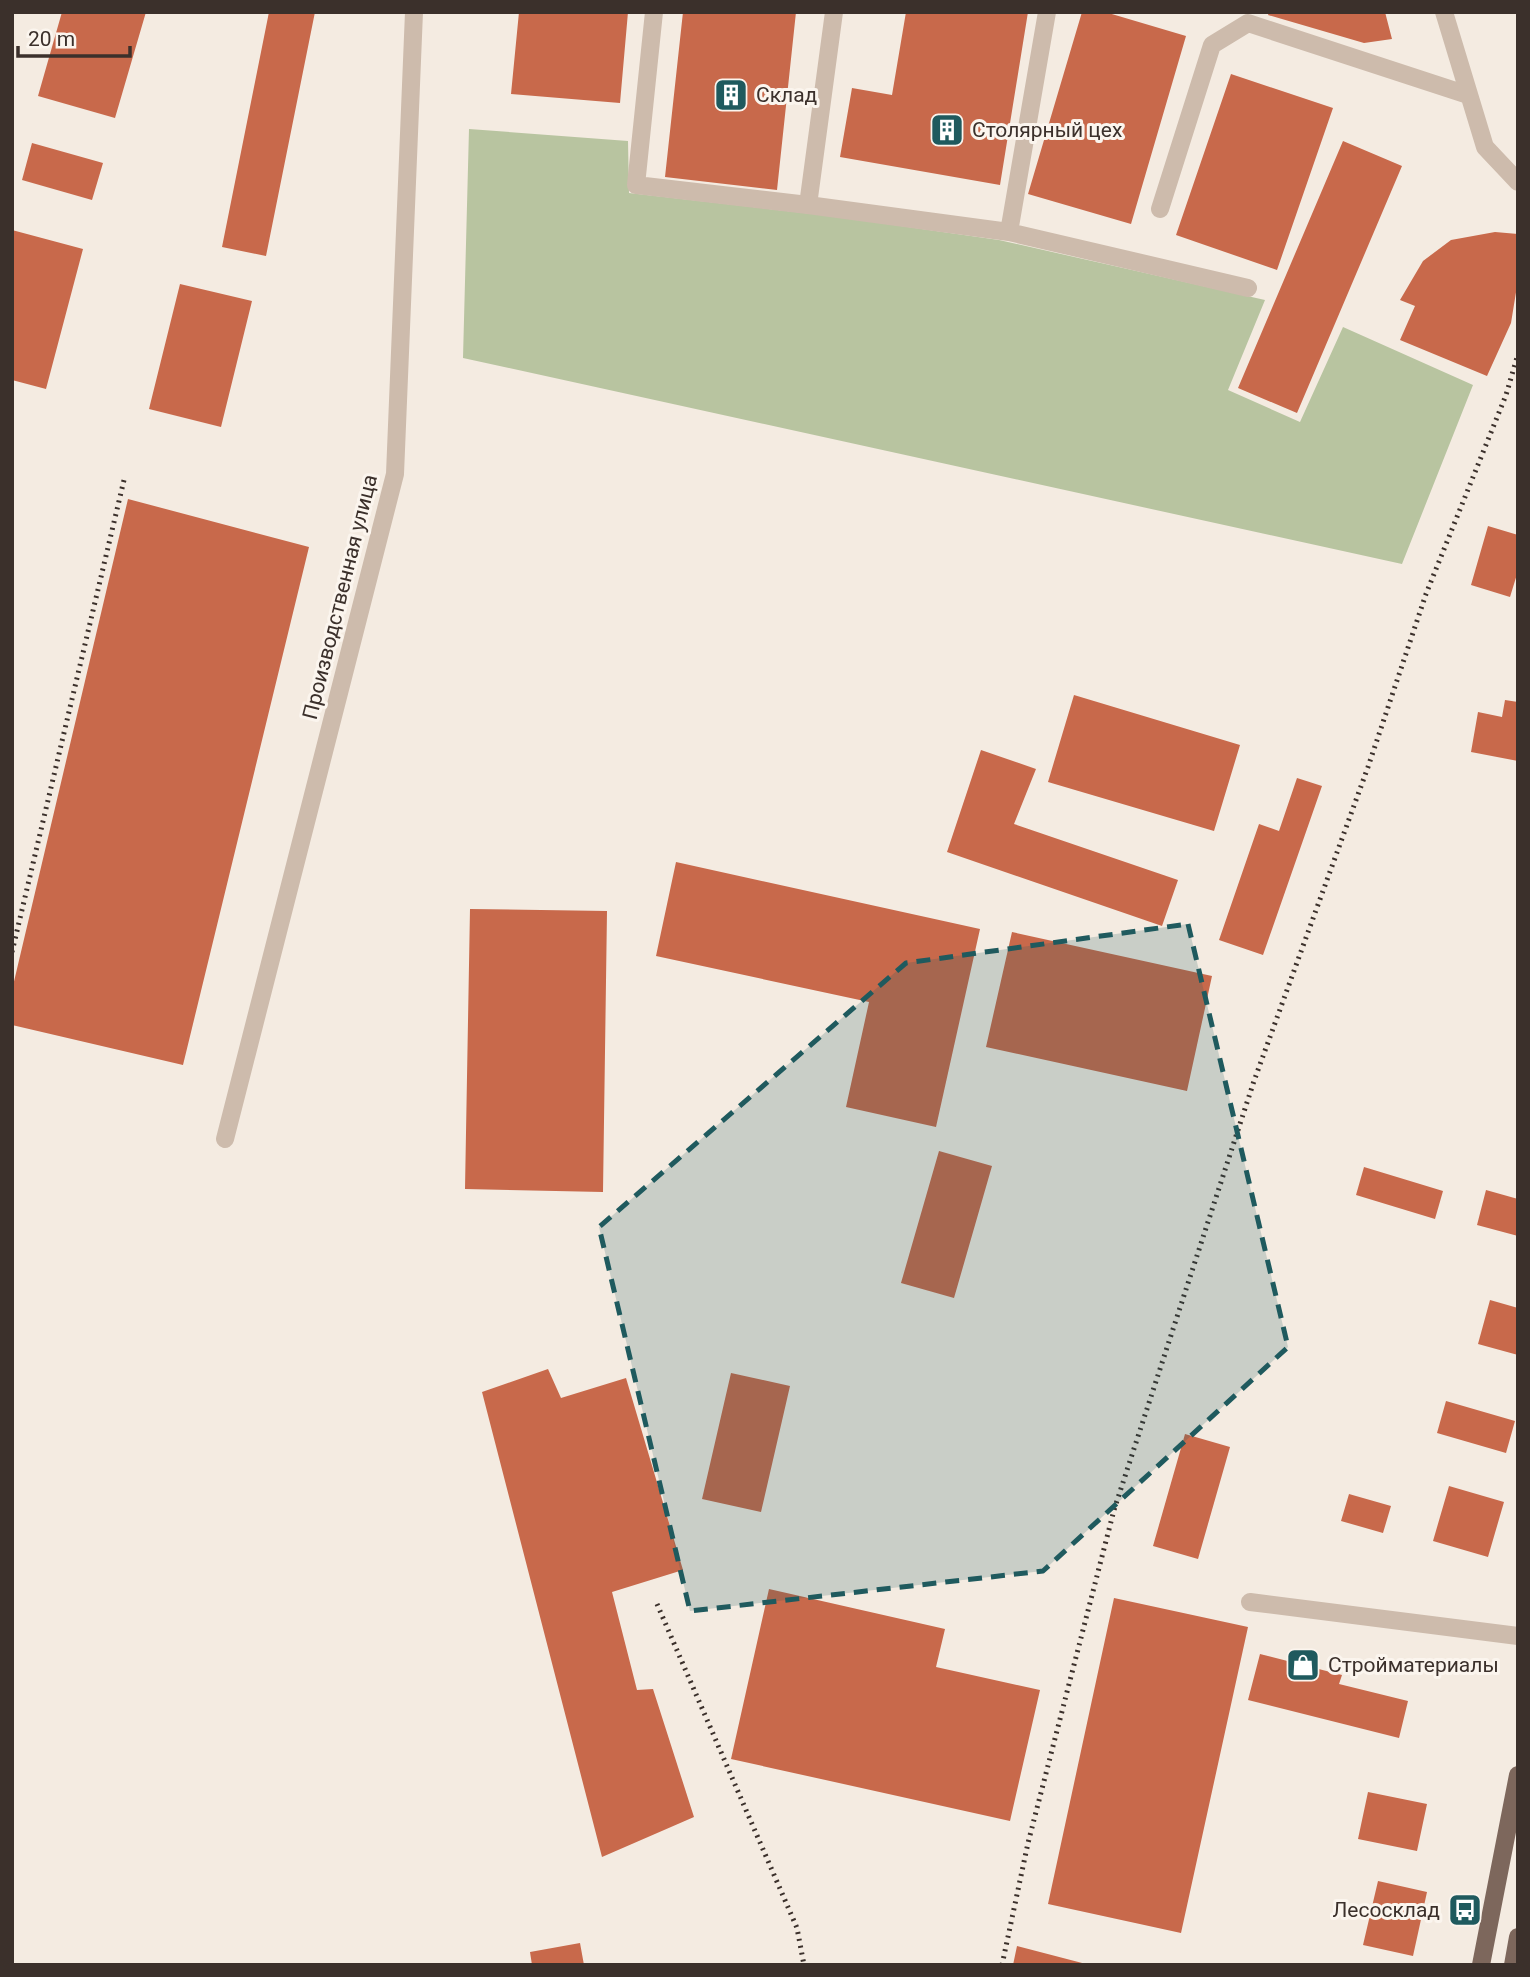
<svg xmlns="http://www.w3.org/2000/svg" width="1530" height="1977" viewBox="0 0 1530 1977" font-family="Roboto,sans-serif">
  <rect width="100%" height="100%" fill="#f4ebe1"/>
  <path fill="#b8c4a0" d="M469,129L628,141L629,193L831,216L999,240L1265,300L1228,390L1300,422L1343,327L1473,385L1402,564L463,358Z"/>
  <path fill="#c8694b" d="M62,12H146L115,118L38,96Z
    M269,12H315L266,256L222,247Z
    M519,12H628L620,103L511,94Z
    M683,12H796L777,190L665,177Z
    M906,12H1028L1000,185L840,157L852,88L892,95Z
    M1082,12H1105L1186,36L1131,224L1028,194Z
    M1269,12H1385L1392,39L1364,43L1268,15Z
    M1231,74L1333,108L1277,270L1176,235Z
    M1343,141L1402,166L1297,413L1238,388Z
    M32,143L103,163L92,200L22,180Z
    M12,230L83,249L46,389L12,380Z
    M1495,232L1518,234V280L1511,323L1487,376L1400,340L1415,306L1400,300L1423,261L1451,240Z
    M180,284L252,301L221,427L149,409Z
    M128,499L309,547L183,1065L12,1025V990Z
    M1488,526L1518,535V571L1510,597L1471,585Z
    M1074,695L1240,745L1214,831L1048,782Z
    M1505,700L1518,702V761L1471,752L1478,712L1502,717Z
    M981,750L1036,769L1014,824L1178,880L1162,926L947,852Z
    M1297,778L1322,786L1263,955L1219,940L1259,824L1279,831Z
    M676,862L980,929L936,1127L846,1107L869,1002L656,956Z
    M470,909L607,911L603,1192L465,1189Z
    M1012,932L1212,976L1187,1091L986,1047Z
    M939,1151L992,1166L954,1298L901,1283Z
    M1364,1167L1443,1191L1435,1219L1356,1195Z
    M1486,1190L1518,1199V1236L1477,1225Z
    M1490,1300L1518,1308V1355L1478,1344Z
    M548,1369L561,1398L626,1378L683,1570L612,1592L637,1690L653,1689L694,1817L602,1857L482,1392Z
    M731,1373L790,1386L761,1512L702,1499Z
    M1446,1401L1515,1421L1506,1453L1437,1433Z
    M1185,1434L1230,1447L1198,1559L1153,1546Z
    M1449,1486L1504,1502L1488,1557L1433,1541Z
    M1349,1494L1391,1506L1383,1533L1341,1521Z
    M769,1589L945,1629L936,1667L1040,1690L1010,1821L731,1759Z
    M1114,1598L1248,1627L1181,1933L1048,1904Z
    M1260,1654L1342,1675L1339,1684L1408,1701L1399,1738L1248,1700Z
    M1368,1792L1427,1804L1417,1851L1358,1839Z
    M1378,1881L1427,1892L1413,1956L1363,1945Z
    M580,1943L584,1965H532L530,1952Z
    M1017,1946L1086,1964V1965H1013Z"/>
  <g fill="none" stroke-linecap="round" stroke-linejoin="round">
    <path stroke="#cdbbac" stroke-width="18" d="M654,12L636,185L808,205L1009,232L1248,288
      M1444,12L1485,147L1518,182
      M808,205L834,12
      M1160,209L1212,45L1248,23L1468,95
      M1009,232L1047,12
      M225,1139L395,474L414,12
      M1250,1602L1518,1636"/>
    <path stroke="#7d675c" stroke-width="18" d="M1481,1965L1518,1775
      M1513,1965L1518,1937"/>
    <path stroke="#3b302b" stroke-width="5" stroke-dasharray="2 5" stroke-linecap="butt" d="M12,952L124,480
      M657,1604L797,1928L804,1965
      M1002,1965L1028,1843L1114,1510L1254,1081L1368,767L1426,594L1506,395L1518,354"/>
  </g>
  <path fill="#1f5a5e" fill-opacity="0.2" stroke="#1f5a5e" stroke-width="5" stroke-dasharray="14 9" stroke-linejoin="round" d="M1188,924L1288,1347L1043,1571L690,1611L599,1227L906,963Z"/>
  <defs>
    <symbol id="building-square" viewBox="-11 -11 22 22"><rect x="-9" y="-9" width="18" height="18" rx="4" fill="#1f5a5e" stroke="#fbf5ee"/><path d="M-4-6H4V6H1V3H-1V6H-4ZM-2.5-4.3h1.7v1.8h-1.7ZM.8-4.3h1.7v1.8H.8ZM-2.5-1h1.7V.8h-1.7ZM.8-1h1.7V.8H.8Z" fill="#fff"/></symbol>
    <symbol id="shop-square" viewBox="-11 -11 22 22"><rect x="-9" y="-9" width="18" height="18" rx="4" fill="#1f5a5e" stroke="#fbf5ee"/><path d="M-5-2.5h2.3a2.7 3.5 0 0 1 5.4 0H5L5.5 6h-11ZM-1.5-2.5h3a1.5 2.3 0 0 0-3 0Z" fill="#fff"/></symbol>
    <symbol id="bus-square" viewBox="-11 -11 22 22"><rect x="-9" y="-9" width="18" height="18" rx="4" fill="#1f5a5e" stroke="#fbf5ee"/><path d="M-5-6H5V4H4V6H2V4H-2V6H-4V4H-5ZM-3.5-4V0h7V-4ZM-3.5 1.2v1.5H-2V1.2ZM2 1.2v1.5H3.5V1.2Z" fill="#fff"/></symbol>
  </defs>
  <g fill-rule="evenodd">
    <use href="#building-square" x="712" y="76" width="38" height="38"/>
    <use href="#building-square" x="928" y="111" width="38" height="38"/>
    <use href="#shop-square" x="1284" y="1646" width="38" height="38"/>
    <use href="#bus-square" x="1446" y="1891" width="38" height="38"/>
  </g>
  <g text-anchor="middle" stroke-width="6" stroke-linejoin="round" paint-order="stroke">
    <g font-size="21" fill="#3b302b" stroke="#fbf5ee" text-anchor="start">
      <text x="756" y="102">Склад</text>
      <text x="972" y="137">Столярный цех</text>
      <text x="1328" y="1672">Стройматериалы</text>
      <text x="1440" y="1917" text-anchor="end">Лесосклад</text>
    </g>
    <g font-size="21" fill="#3b302b" stroke="#fbf5ee">
      <text transform="translate(340 597) rotate(-76)" y="7">Производственная улица</text>
    </g>
  </g>
  <rect width="1530" height="1977" fill="none" stroke="#3b302b" stroke-width="28"/>
  <path d="M18 46v10h112v-10" fill="none" stroke="#3b302b" stroke-width="3.5"/>
  <text x="28" y="46" font-size="21" fill="#3b302b" stroke="#fbf5ee" stroke-width="5" paint-order="stroke">20 m</text>
</svg>
